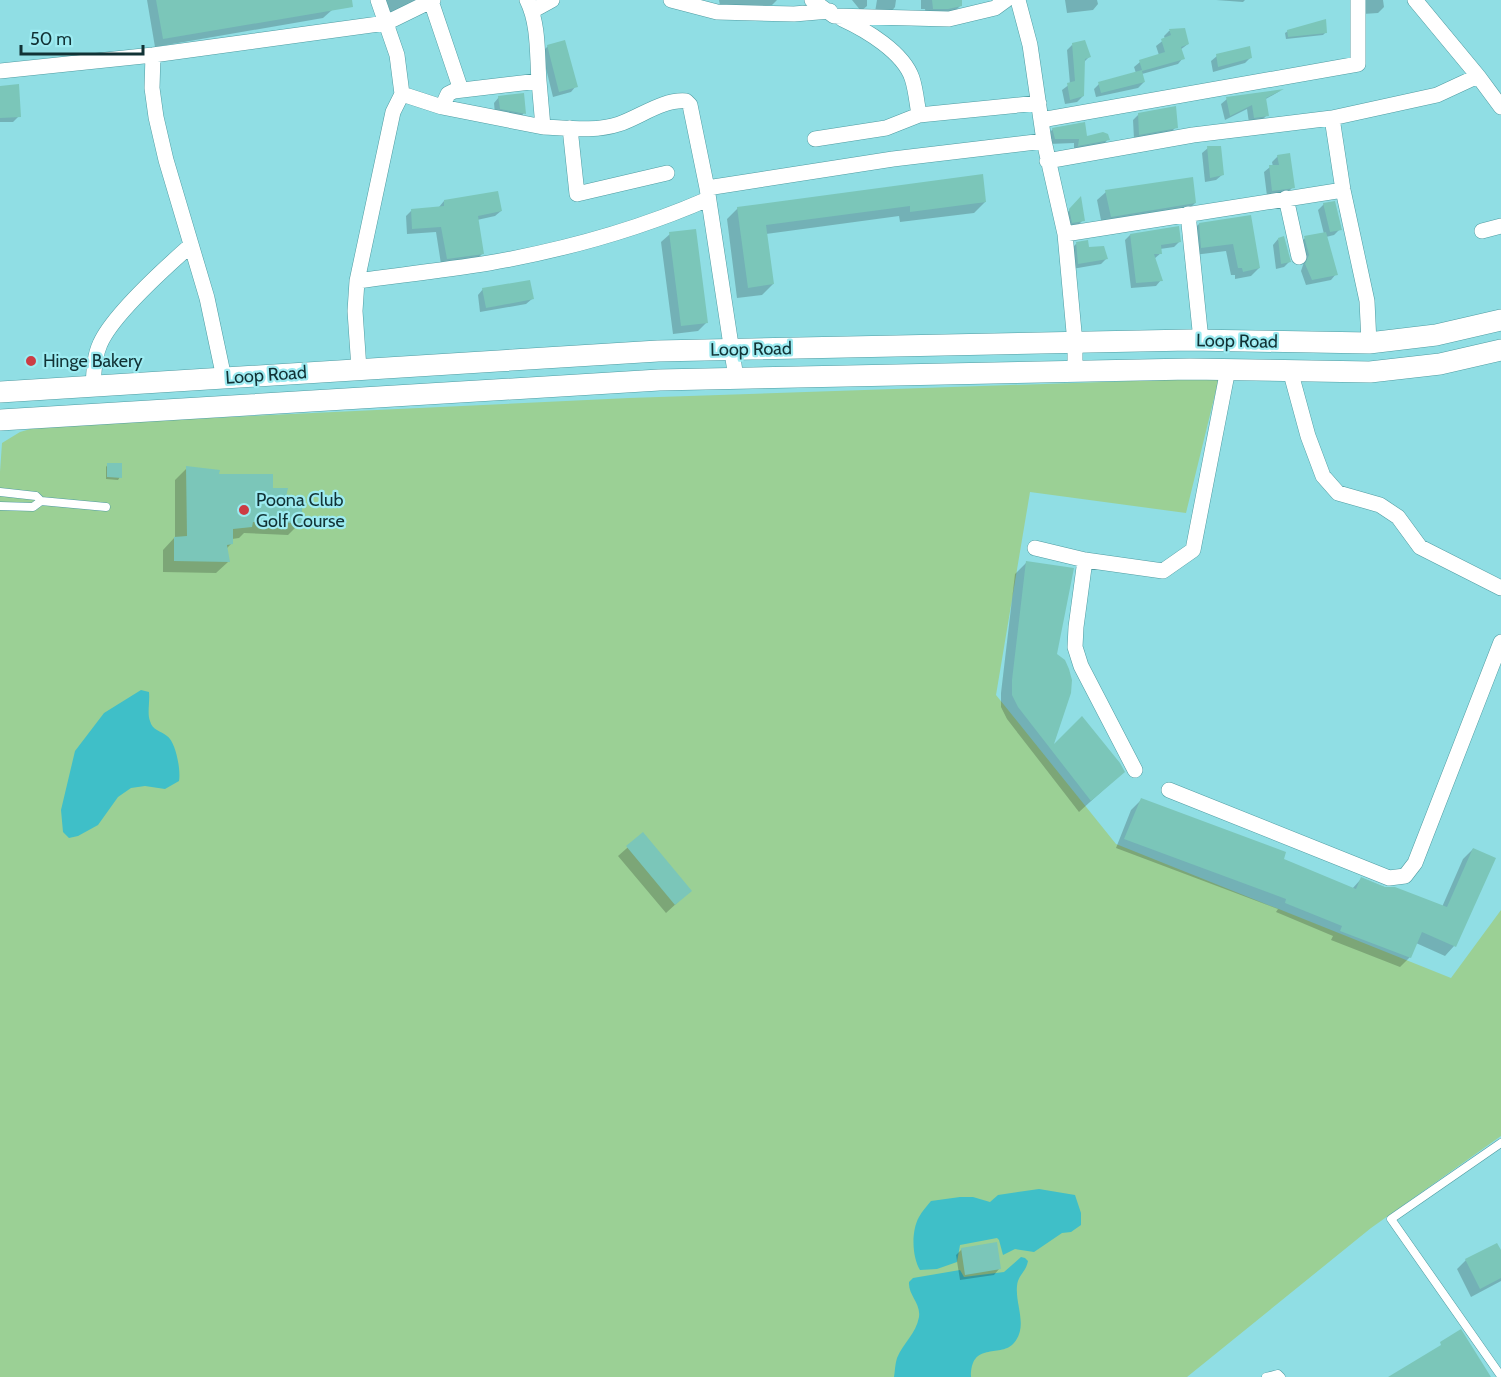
<svg xmlns="http://www.w3.org/2000/svg" width="1501" height="1377" viewBox="0 0 1501 1377" font-family="Cabin,sans-serif">
  <rect width="100%" height="100%" fill="#90dee4"/>
  <path fill="#9bd095" d="M1219,378L1186,513L1030,492L996,695L1116,844L1451,978L1501,910V1136L1371,1228L1187,1377H0V472L2,443L20,432L41,426L629,398Z"/>
  <path fill="#3fbfc8" d="M141,690L149,692C150,701 147,714 150,721C152,730 161,731 167,736C176,742 181,771 179,781L165,789L145,786L131,788L118,797L98,825L78,836L69,838L63,832L61,810L75,751L104,713Z
    M1039,1189L1075,1195L1081,1213V1225L1071,1232L1062,1233L1034,1252L1015,1249L1003,1255L999,1240L997,1238L960,1245L957,1262L937,1269L920,1270C912,1257 911,1231 919,1217C922,1211 927,1206 931,1201L960,1197H973L990,1202L998,1195Z
    M1021,1257L1025,1258L1028,1261C1026,1272 1018,1275 1017,1286C1015,1305 1029,1327 1013,1344C999,1358 971,1341 971,1377H894C895,1371 895,1364 897,1358C903,1343 916,1334 919,1317C921,1303 908,1295 909,1282L913,1278L960,1270L964,1277L1004,1272Z"/>
  <path fill="#0003" d="M147,0H330L332,10L323,18L155,47Z
    M374,0H417L383,17Z
    M719,0H777L772,5L735,11H721Z
    M852,0H867V6L861,11Z
    M877,0H896L895,7L890,13L875,12Z
    M921,0H961V5L953,13L926,16L925,9H921Z
    M1065,0H1097L1098,4L1093,10L1067,13Z
    M1216,0H1245L1243,2Z
    M1360,0H1383L1384,7L1378,13L1363,14Z
    M1184,29L1188,44L1180,50L1183,58L1178,64L1142,74L1144,82L1138,88L1096,97L1094,89L1099,84L1136,73L1134,67L1140,62L1159,55L1156,46L1165,39L1164,36L1169,31Z
    M1288,31L1326,32L1323,35L1286,39L1285,33Z
    M1072,45L1090,56L1084,62L1083,96L1077,102L1065,104L1062,90L1070,84L1067,50Z
    M548,46L576,86L571,92L553,97L542,52Z
    M1217,56L1251,57L1245,63L1213,72L1211,61Z
    M0,87L19,116L13,122H0Z
    M1280,91L1264,100L1267,115L1261,121L1249,123L1247,109L1225,120L1221,104L1227,99Z
    M499,97L524,113L519,119L495,114L494,103Z
    M1139,114L1177,126L1171,132L1134,139L1133,120Z
    M1053,129L1086,138L1108,139L1103,145L1074,150V143L1049,144L1047,135Z
    M1208,148L1222,175L1216,180L1205,182L1202,153Z
    M1278,156L1293,187L1287,193L1267,196L1264,172L1270,167H1273L1272,162Z
    M1106,192L1195,203L1186,212L1102,225L1097,200Z
    M1080,199L1083,220L1077,226L1067,228L1064,216Z
    M444,201L501,211L495,216L477,220L483,253L477,259L441,264L436,232L407,234L406,216L411,211L439,207Z
    M985,202L974,213L900,222L899,216L766,234L773,284L762,295L737,298L727,219L738,208Z
    M1324,204L1340,229L1334,235L1326,237L1336,274L1331,280L1306,285L1301,271L1304,262L1300,243L1305,238L1324,234L1318,210Z
    M1250,216L1259,268L1251,276L1235,279V275H1231L1226,251L1194,255L1191,232L1199,224Z
    M670,234L707,322L698,331L673,334L661,242Z
    M1130,235L1180,241L1174,247L1160,249L1161,253L1154,259L1161,280L1156,286L1131,288L1125,240Z
    M1278,239L1289,262L1284,267L1276,269L1273,245Z
    M1076,244L1087,249L1106,259L1101,264L1072,269L1071,249Z
    M483,289L532,299L526,304L480,312L478,295Z
    M108,464L120,477L118,480L106,479V467Z
    M187,468L272,489L300,523L288,535L244,533L239,538L232,539V543L226,549L228,562L216,573L163,572V550L175,537V480Z
    M1026,563L1055,655L1070,693L1051,749L1082,718L1123,772L1079,812L1007,719L1001,707V693L1015,574Z
    M1141,800L1352,889L1361,879L1442,907L1463,859L1473,849L1494,859L1454,946L1445,956L1416,943L1410,957L1400,967L1331,940L1333,936L1276,912L1278,909L1116,848L1131,810Z
    M643,834L690,891L666,913L618,856Z
    M1497,1245L1501,1253V1281L1471,1297L1457,1269L1466,1260Z
    M962,1249L999,1269L994,1275L960,1280L956,1255Z"/>
  <path fill="#7bc6b9" d="M156,0H352L353,7L163,39Z
    M932,0H962V6L948,9H933Z
    M1326,19L1327,33L1288,37L1287,30Z
    M1185,28L1189,44L1181,47L1185,59L1142,71L1145,82L1101,93L1098,82L1142,70L1139,60L1165,52L1161,39L1171,35L1169,29Z
    M565,40L578,87L559,92L547,45Z
    M1085,40L1091,57L1085,59L1084,96L1070,100L1067,83L1075,81L1072,43Z
    M1250,46L1252,58L1218,67L1216,54Z
    M19,84L21,117L0,118V86Z
    M1284,89L1266,98L1269,116L1254,118L1252,105L1230,116L1226,97Z
    M524,93L526,114L500,109L498,96Z
    M1176,106L1178,128L1139,135L1138,113Z
    M1085,122L1087,136L1103,132L1108,134L1110,140L1078,146L1079,139H1055L1052,128Z
    M1207,146H1221L1224,175L1210,178Z
    M1290,153L1295,188L1272,191L1269,165H1279L1277,155Z
    M983,174L986,202L910,212V206L766,225L774,284L748,288L737,207Z
    M1193,177L1196,203L1111,217L1105,190Z
    M498,191L502,211L478,216L484,254L447,259L441,227L412,229L411,209L444,206V200Z
    M1081,196L1085,221L1072,223L1069,209Z
    M1335,201L1342,230L1330,232L1323,203Z
    M1251,215L1260,268L1243,272L1242,268H1238L1233,244L1201,248L1199,223Z
    M1179,226L1181,242L1161,245L1162,254H1154L1163,281L1136,283L1130,234Z
    M696,229L708,323L681,326L669,232Z
    M1326,232L1338,275L1312,280L1305,264L1309,255L1304,236Z
    M1284,236L1291,262L1281,264L1278,238Z
    M1088,240L1089,247L1104,246L1108,259L1078,264L1076,242Z
    M530,280L534,299L486,308L482,288Z
    M107,463H122V478L107,477Z
    M186,466L220,470L219,474H273V488H288L286,497L302,498V523L253,522L252,527L233,529V544L227,545L230,562L174,561V537L187,536Z
    M1026,561L1074,568L1057,654L1065,660L1069,669L1072,680L1071,693L1054,744L1082,716L1120,763L1125,772L1091,801L1018,707L1012,695V680Z
    M1141,798L1286,852L1284,859L1356,889L1361,877L1385,887H1395L1447,907L1473,848L1496,858L1456,947L1422,932L1411,958L1340,931L1342,926L1285,903L1286,899L1124,839Z
    M643,832L692,891L675,905L626,846Z
    M997,1242L1001,1269L965,1275L961,1248Z
    M1497,1243L1501,1250V1278L1480,1289L1465,1259Z
    M1461,1329L1491,1377H1388L1441,1345L1440,1342Z"/>
  <g fill="none" stroke-linecap="round" stroke-linejoin="round">
    <defs>
      <path id="service" d="M0,492L36,496L41,501L106,507
        M0,506L33,507L41,501
        M1501,1143L1391,1219L1501,1376
        M1266,1377L1278,1374L1281,1377"/>
      <path id="minor" d="M527,0C539,24 537,54 539,81
        M671,0L717,12L794,14L830,11
        M812,0L834,16L949,19L995,8L1006,0
        M1018,0L1030,45L1044,141L1065,234L1075,343V372
        M1415,0L1478,76L1501,107
        M431,1L461,90
        M532,11L552,0
        M842,19C866,30 903,52 912,78C916,90 917,104 919,115
        M153,55L152,88L156,117L166,160L207,298L224,378
        M0,71L153,55L386,23L433,0
        M402,94L442,107L543,127L539,81L454,91L448,94L442,107
        M1332,118L1343,190L1367,301L1369,343
        M1041,120L1358,64V0
        M543,127C568,128 595,132 619,124C640,117 663,99 686,101L690,105L707,188L736,378
        M570,128L577,194L667,173
        M815,139L886,128L919,115L1039,103
        M1047,161L1193,135L1332,118L1437,95L1478,76
        M707,188L893,159L1044,141
        M1286,198L1299,257
        M1188,214L1201,340
        M1482,231L1501,226
        M1065,234L1343,190
        M357,281C401,275 445,270 489,263C564,250 639,229 708,199
        M359,369L355,311L357,281L393,112L402,94L397,55L378,0
        M1290,370L1308,436L1323,476L1338,493L1380,505L1398,517L1420,547L1501,588
        M93,386C94,372 94,357 100,344C112,316 166,267 191,245
        M1035,548L1085,560L1163,571L1193,550L1228,369
        M1085,560L1076,627L1075,647L1081,666L1135,770
        M1169,790L1389,878L1405,876L1415,863L1501,642"/>
      <path id="secondary" d="M0,392L658,351L1190,340L1369,343L1436,335L1501,320
        M0,420L659,380L1190,369L1370,372L1440,364L1501,350"/>
    </defs>
    <use href="#service" stroke="#4f9ca2" stroke-width="9"/>
    <use href="#minor" stroke="#4f9ca2" stroke-width="16"/>
    <use href="#secondary" stroke="#4f9ca2" stroke-width="22"/>
    <use href="#service" stroke="#fff" stroke-width="8"/>
    <use href="#minor" stroke="#fff" stroke-width="15"/>
    <use href="#secondary" stroke="#fff" stroke-width="21"/>
  </g>
  <g fill="#cc3c44" stroke="#9debf1" stroke-width="2">
    <circle cx="31" cy="361" r="6"/>
    <circle cx="244" cy="510" r="6"/>
  </g>
  <g text-anchor="middle" stroke-width="4.5" stroke-linejoin="round" paint-order="stroke">
    <g font-size="18" fill="#113235" stroke="#9debf1">
      <text transform="translate(1237 341) rotate(1)" y="6">Loop Road</text>
      <text transform="translate(751 349) rotate(-1)" y="6">Loop Road</text>
      <text transform="translate(266 375) rotate(-4)" y="6">Loop Road</text>
    </g>
    <g font-size="18" fill="#113235" stroke="#9debf1" text-anchor="start">
      <text x="43" y="367">Hinge Bakery</text>
      <text x="256" y="506">Poona Club<tspan x="256" dy="21">Golf Course</tspan></text>
    </g>
  </g>
  <path d="M21 45v9h122v-9" fill="none" stroke="#113235" stroke-width="3"/>
  <text x="30" y="45" font-size="18" fill="#113235" stroke="#9debf1" stroke-width="4.5" paint-order="stroke">50 m</text>
</svg>
